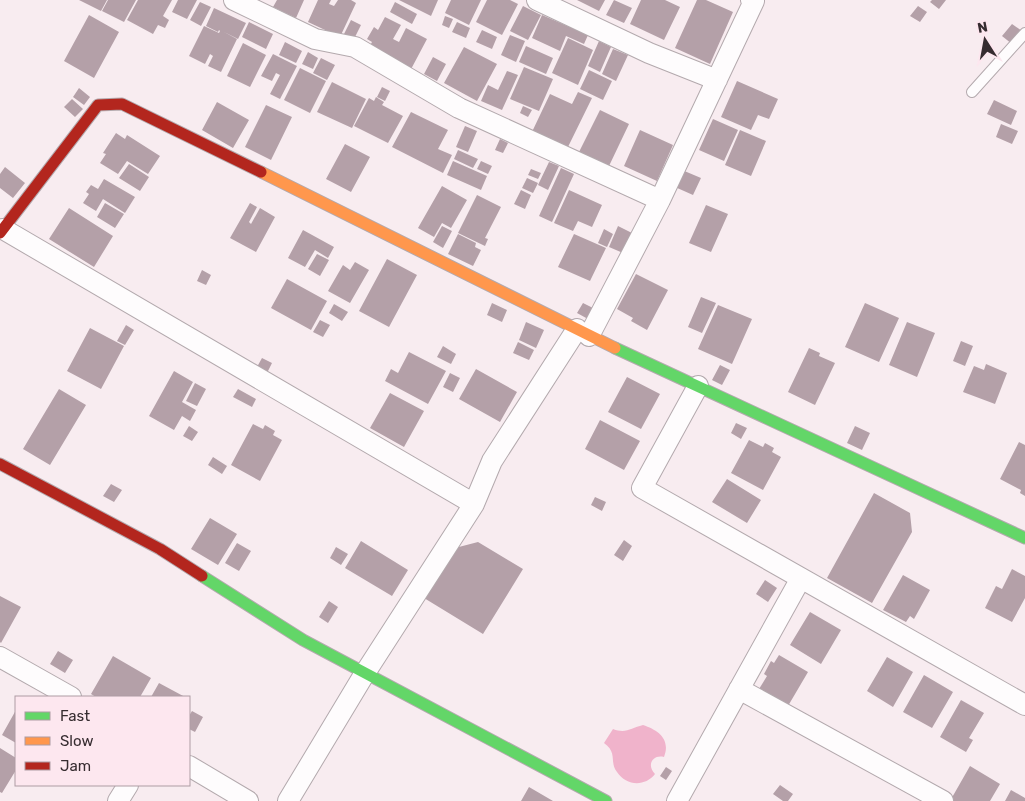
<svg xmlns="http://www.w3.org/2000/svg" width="1025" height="801" viewBox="0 0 1025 801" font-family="Rubik,sans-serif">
  <rect width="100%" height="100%" fill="#f8ecf0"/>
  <path fill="#f0b3cb" d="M643,725C658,730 671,739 664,757C653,754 646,765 655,774C645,787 626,786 617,772C609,762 618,753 604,743L613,729C626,734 631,728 643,725Z"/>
  <path fill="#b4a0a8" d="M79,0H107L101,11Z
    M108,0H136L124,22L102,11Z
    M138,0H172L163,16L169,20L165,28L158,25L153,34L127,20Z
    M178,0H197L187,19L172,12Z
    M277,0H304L296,18L273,7Z
    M318,0H331L329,4L334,6L338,0H351L356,3L340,37L308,22Z
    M399,0H438L431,16Z
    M451,0H481L469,25L445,13Z
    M487,0H510L518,4L502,35L476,22Z
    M577,0H605L599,11Z
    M614,0L632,8L624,23L606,15Z
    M641,0H665L680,7L664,40L630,24Z
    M697,0H706L733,12L710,64L675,48Z
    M932,0H946L939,9L930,2Z
    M200,2L211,7L201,26L190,20Z
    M395,2L417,14L412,24L390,12Z
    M523,6L541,15L528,40L510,31Z
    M918,6L927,12L920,22L910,16Z
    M214,8L246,23L238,39L224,32L237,39L221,72L208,66L213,56L210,54L205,64L189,56L204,26L219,33L220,31L219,30L218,32L206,26Z
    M89,15L119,32L94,78L64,61Z
    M542,15L588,35L584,44L566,36L560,51L532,38Z
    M445,16L453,19L449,28L442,25Z
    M385,17L401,25L393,39L399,42L406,28L427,39L409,73L367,51L372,42L367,39L374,27L378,30Z
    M351,20L361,25L353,41L343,36Z
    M249,22L273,34L266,49L242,37Z
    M457,22L470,28L466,38L452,32Z
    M1012,24L1022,31L1012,44L1002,36Z
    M482,30L497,37L492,49L476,42Z
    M510,35L525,41L516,62L501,55Z
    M568,38L593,50L578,85L552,73Z
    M599,41L611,47L600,72L588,66Z
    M285,42L302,51L296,63L279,55Z
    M243,43L266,55L250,87L227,76Z
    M526,46L553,58L546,74L519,62Z
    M464,47L497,64L477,101L444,83Z
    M613,49L628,55L616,81L602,74Z
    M308,52L318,58L313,69L302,64Z
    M273,54L297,66L280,99L270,94L280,75L276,73L272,81L261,76Z
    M433,57L446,64L437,81L424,74Z
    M321,58L335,65L327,80L313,73Z
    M524,67L553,79L539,111L510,99Z
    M300,68L326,81L310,113L284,100Z
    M589,70L612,81L603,100L580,89Z
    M507,71L518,75L502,110L481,101L488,85L498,90Z
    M737,81L778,99L769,119L758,115L751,130L721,117Z
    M332,82L366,99L352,128L317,112Z
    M382,87L390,91L385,101L377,97Z
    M79,88L90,97L84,105L73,97Z
    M578,92L592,98L566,151L531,134L550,94L572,104Z
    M376,97L384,102L382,105L403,116L388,143L354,126L369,98L374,101Z
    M72,99L83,109L75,117L64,107Z
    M994,100L1017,111L1011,125L987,114Z
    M217,102L249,120L233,148L202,130Z
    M266,105L292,117L271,160L245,147Z
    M523,106L532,110L528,117L520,113Z
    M600,110L629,124L609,166L579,152Z
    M411,112L448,130L438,149L452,155L443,173L392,147Z
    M713,119L738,130L724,161L699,150Z
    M1001,124L1018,131L1012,144L996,137Z
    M465,126L477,131L468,152L456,147Z
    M640,130L673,145L657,181L624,166Z
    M740,130L766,141L751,176L725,165Z
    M116,133L125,139L127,135L160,156L148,174L127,161L118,174L100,163L106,154L103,153Z
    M500,139L508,143L503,153L495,150Z
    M345,144L370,157L351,192L326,179Z
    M458,150L478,159L473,168L454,159Z
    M453,161L487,176L481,190L447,175Z
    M481,161L492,166L488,174L477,169Z
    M549,162L559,166L548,190L538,185Z
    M129,164L149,177L140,191L119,178Z
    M5,167L25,183L13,198L0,188V174Z
    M561,168L574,174L552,222L539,216Z
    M531,169L541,173L538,179L528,175Z
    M682,170L701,178L693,195L675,187Z
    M527,178L538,183L533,193L522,188Z
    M104,179L135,197L125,213L103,199L96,211L83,203L89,194L86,192L91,185L98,189Z
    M442,186L467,200L451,228L442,223L434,237L418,228Z
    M521,190L531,195L525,209L514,204Z
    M569,190L602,205L592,227L578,221L573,231L554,223Z
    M477,195L501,207L485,238L488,239L485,246L458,233Z
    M105,203L124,214L115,228L97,217Z
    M250,203L257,207L249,222L251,224L260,208L275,217L256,252L230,238Z
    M706,205L728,214L711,252L689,243Z
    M69,208L113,236L94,267L49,239Z
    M442,226L452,231L443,248L433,242Z
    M618,226L632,233L623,253L609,247Z
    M604,229L613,234L607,247L598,243Z
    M303,230L334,247L328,258L315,250L305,267L288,258Z
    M458,234L476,243L475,247L481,250L473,266L448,254Z
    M574,234L606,248L590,281L558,267Z
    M317,254L329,260L320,276L308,269Z
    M387,259L417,275L389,327L359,311Z
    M355,262L369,270L350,303L328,291L343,265L350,270Z
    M202,270L211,275L206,285L197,281Z
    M636,274L668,290L647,330L631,321L633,318L617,309Z
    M287,279L327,301L311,330L271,308Z
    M701,297L716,303L702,333L688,327Z
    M492,303L507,310L502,322L487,315Z
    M583,303L593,308L588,319L577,313Z
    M865,303L899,318L879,362L845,347Z
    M334,304L348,312L342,321L329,313Z
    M718,305L752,319L732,364L698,349Z
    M320,320L330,325L323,337L313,332Z
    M526,322L544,330L536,348L519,340Z
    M907,322L935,333L917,377L889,365Z
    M126,325L134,330L125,345L117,341Z
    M90,328L124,346L101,389L67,371Z
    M961,341L973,346L965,366L953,361Z
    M518,342L534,350L529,360L513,353Z
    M443,346L456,354L451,364L437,357Z
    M809,348L820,353L819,356L835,363L815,405L788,392Z
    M409,352L446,371L428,404L385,381L391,369L398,373Z
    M262,358L272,363L267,373L257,367Z
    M986,364L1007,373L995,404L963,392L974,366L984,370Z
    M720,365L730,370L722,385L712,380Z
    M476,369L517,392L500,422L459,399Z
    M174,371L193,382L182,402L196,410L190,421L182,416L174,430L149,416Z
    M450,373L460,378L453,392L443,387Z
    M627,377L660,394L641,429L608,412Z
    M195,383L206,389L197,406L186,401Z
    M59,389L86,405L50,465L23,449Z
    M238,389L256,399L252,407L233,397Z
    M390,393L424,411L404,447L370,428Z
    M600,420L640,441L624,470L585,449Z
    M736,423L747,428L741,439L731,433Z
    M253,424L263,429L265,425L275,431L273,435L282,440L260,481L231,465Z
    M189,426L198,432L192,441L183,436Z
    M855,426L870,433L862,450L847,443Z
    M749,440L763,447L765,443L774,448L772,452L781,457L763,490L731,473Z
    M1019,442L1025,445V496L1020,493L1021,490L1000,479Z
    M213,457L227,466L222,474L208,465Z
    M727,479L761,500L747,523L712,502Z
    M111,484L122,490L114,502L103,496Z
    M874,493L910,513L912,532L872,603L827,578Z
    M595,497L606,502L602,511L591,505Z
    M210,518L237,534L218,565L191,549Z
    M624,540L632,546L623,561L614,555Z
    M361,541L408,570L392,596L345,568Z
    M478,542L523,569L483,634L424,598L455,548Z
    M237,543L251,551L239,571L225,563Z
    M336,547L348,554L341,565L330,558Z
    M1012,569L1025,576V598L1012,622L985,608L996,586L1002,589Z
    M903,575L930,590L914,619L910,616L906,622L883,610Z
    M765,580L777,588L768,602L756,594Z
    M0,596L21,607L1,643L0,642Z
    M329,601L338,607L328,623L319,617Z
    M810,612L841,630L821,664L790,645Z
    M58,651L73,660L65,673L50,664Z
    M779,655L808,672L788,706L759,689L767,676L764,674L771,661L774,663Z
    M113,656L151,678L140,697H96L91,694Z
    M887,657L913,672L893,707L867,691Z
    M924,675L953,692L932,728L903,712Z
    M159,683L185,697H151Z
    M961,700L984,713L969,738L973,740L966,752L940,737Z
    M16,710V743L2,735Z
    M192,711L203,717L195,732L189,729V716Z
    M0,748L16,758V770L2,793L0,792Z
    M970,766L1000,784L990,801H950Z
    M666,767L672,771L666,780L660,776Z
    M780,785L793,794L788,801H783L773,794Z
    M529,787L553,801H521Z
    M1011,790L1025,798V801H1005Z"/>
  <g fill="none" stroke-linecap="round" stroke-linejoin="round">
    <defs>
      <path id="lane" d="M972,92L1025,33"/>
      <path id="street" d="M234,0L315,39L355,47L459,108L660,200
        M537,0L649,53L717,80
        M3,229L474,504
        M589,336L660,200L754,1L751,0
        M698,386L642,488L1025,705
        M0,657L71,697
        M739,689L943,801
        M189,766L248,801
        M118,801L128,785
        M288,801L365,673L474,504L492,461L577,329
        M677,801L801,578"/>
      <path id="fast" d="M615,348L1025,538
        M202,576L303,640L606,801"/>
      <path id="slow" d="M261,172L615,348"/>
      <path id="jam" d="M0,233L98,105L122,104L261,172
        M0,464L160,549L202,576"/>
    </defs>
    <use href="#lane" stroke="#b3a9ad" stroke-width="12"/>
    <use href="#street" stroke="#b3a9ad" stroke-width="22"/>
    <use href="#fast" stroke="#b3a9ad" stroke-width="13"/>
    <use href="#slow" stroke="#b3a9ad" stroke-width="13"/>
    <use href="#jam" stroke="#b3a9ad" stroke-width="13"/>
    <use href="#lane" stroke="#fefcfd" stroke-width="10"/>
    <use href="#street" stroke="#fefcfd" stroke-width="20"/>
    <use href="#fast" stroke="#63d668" stroke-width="11"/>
    <use href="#slow" stroke="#ff974d" stroke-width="11"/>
    <use href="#jam" stroke="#b3261e" stroke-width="11"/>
  </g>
  <rect x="15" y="696" width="175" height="90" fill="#fde7ef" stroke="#ad9ca3"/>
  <rect x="25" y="712" width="25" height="8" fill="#63d668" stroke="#ad9ca3"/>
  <text x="60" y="721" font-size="15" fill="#362c30">Fast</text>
  <rect x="25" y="737" width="25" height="8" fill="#ff974d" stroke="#ad9ca3"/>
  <text x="60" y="746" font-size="15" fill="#362c30">Slow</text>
  <rect x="25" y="762" width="25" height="8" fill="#b3261e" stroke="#ad9ca3"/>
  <text x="60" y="771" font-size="15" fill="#362c30">Jam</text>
  <g transform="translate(985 40) rotate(349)" stroke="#fde7ef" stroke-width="4" paint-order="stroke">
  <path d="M0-4L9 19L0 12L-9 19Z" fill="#362c30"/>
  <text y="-8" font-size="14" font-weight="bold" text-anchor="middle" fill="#362c30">N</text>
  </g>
</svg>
